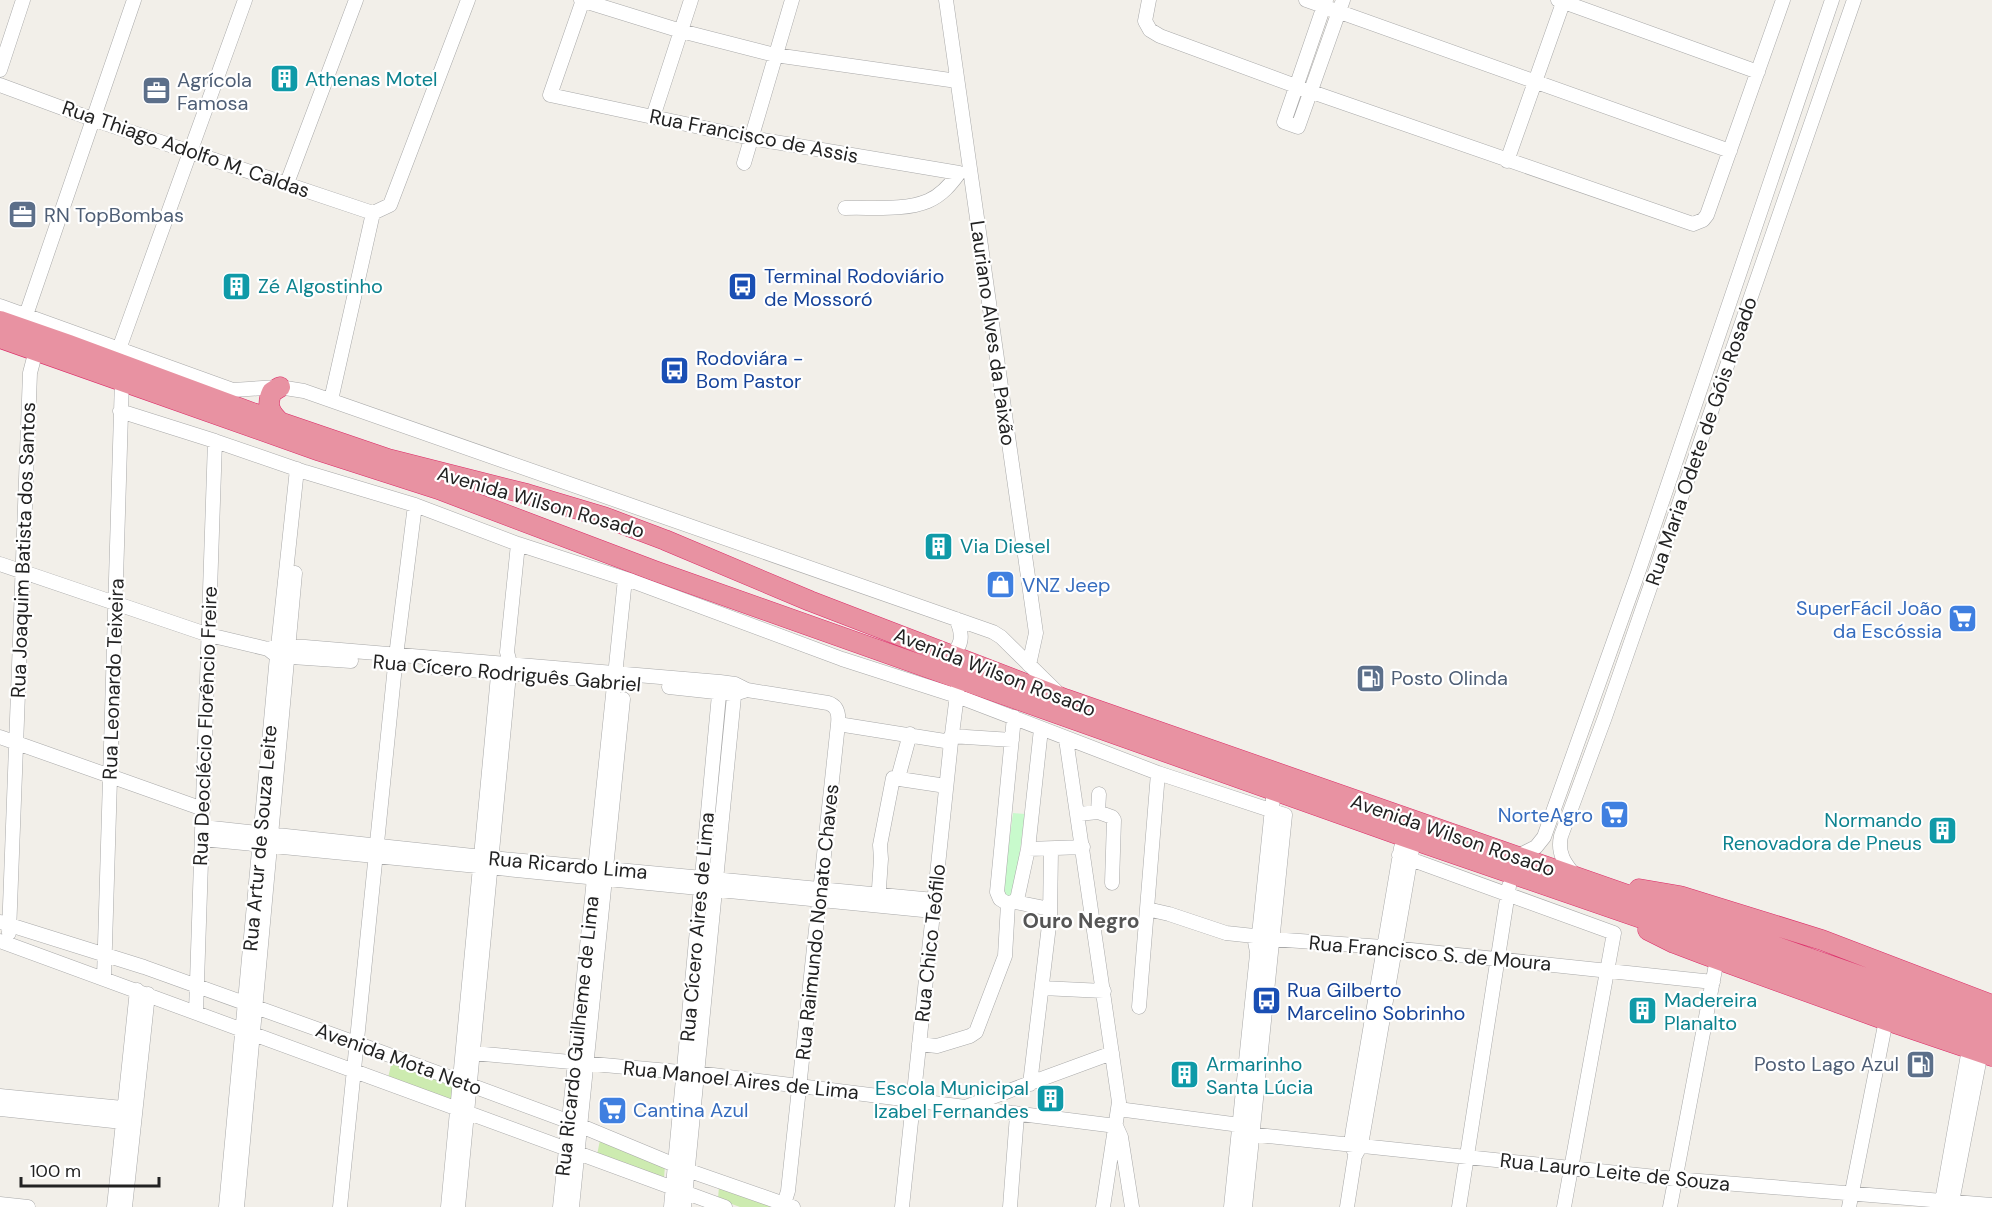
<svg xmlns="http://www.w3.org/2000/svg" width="1992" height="1207" viewBox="0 0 1992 1207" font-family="'DM Sans',sans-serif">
  <rect width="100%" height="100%" fill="#f2efe9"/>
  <path fill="#cdebb0" d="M392,1061L455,1086L452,1104L388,1078Z
    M600,1140L665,1166L664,1178L597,1155Z
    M719,1186L773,1207H740L718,1199Z"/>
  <path fill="#c8facc" d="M1013,813L1025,814L1014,895L1011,897L1002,895Z"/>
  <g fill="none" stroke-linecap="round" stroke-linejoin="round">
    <defs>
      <path id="minor" d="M581,0L681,31L775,55L957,81
        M583,0L550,95L751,138L959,173C951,184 942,195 928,201C904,211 871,207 845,208
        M946,0L1036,633L1029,665
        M1149,0L1145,21L1150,30L1160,36L1312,92L1693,224L1703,220L1707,215L1783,0
        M1306,0L1730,151
        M1326,0L1284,122L1298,127L1343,0
        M1558,0L1758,72
        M0,70L23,0
        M0,85L92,119L373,213
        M653,117L691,0
        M1507,161L1564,0
        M744,163L792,0
        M287,183L356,0
        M373,213L390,205L468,0
        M0,306L233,390L279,387L304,391L993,632L1001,637L1059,694
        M26,315L134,0
        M119,349L245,0
        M331,400L373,213
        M120,411L215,441L305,472L415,505L518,544L632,581L842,659L957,696L1158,773L1285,815L1245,1207
        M0,564L209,635L268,649L277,656L351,661
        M268,649L278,646L305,647L720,682L735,684L747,690L828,703C838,706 839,715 838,724L788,1191L783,1207
        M947,655C964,649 963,633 956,619
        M430,667L582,679
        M669,687L734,694L747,690
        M1014,717L997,892L1000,899L1008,904L1017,900L1028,849L1041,729
        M838,724L951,742
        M951,736L1012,740
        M0,737L203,809
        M1066,739L1119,1102L1103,1207
        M898,778L910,734
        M1098,812L1099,794
        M1078,814L1098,812L1112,817L1114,820L1112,883
        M203,827L492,858L934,900
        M202,839L933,911
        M1028,849L1083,847
        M1399,855L1614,933L1564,1207
        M1516,857L1536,847L1544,837L1638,573L1832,0
        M1576,877C1565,864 1557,854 1561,836L1605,717L1854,0
        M1015,902L1050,909
        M878,903L881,859L880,845L893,778L946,786
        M1147,909L1169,914L1226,933L1254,936L1257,952L1272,939L1383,947L1713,982
        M0,922L144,967L381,1052L581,1126L687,1170L793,1207
        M9,933L30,373L36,350
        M0,941L725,1207
        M104,978L122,380
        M1042,988L1104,991
        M1139,1007L1158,773
        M196,1012L215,441
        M919,1044L937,1046L970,1036L976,1032L1005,956L1008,904
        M473,1053L713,1075L1116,1126
        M1030,1084L1050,917L1051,850
        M0,1096L133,1109
        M968,1106L1112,1053
        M0,1109L132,1123
        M1118,1109L1240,1125
        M1116,1126L1121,1137L1132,1207
        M1239,1133L1675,1179L1992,1205
        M1354,1151L1351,1144L1353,1130L1401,848
        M0,1204L28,1207
        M114,1207L137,990
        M125,1207L148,994
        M226,1207L277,656L297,469
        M237,1207L295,573
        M340,1207L396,656L415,505
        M448,1207L499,665
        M458,1207L509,674L510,663L507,652L518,544
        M560,1207L625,579
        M572,1207L623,699
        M671,1207L720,684
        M684,1207L735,686
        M902,1207L951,742L958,687
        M1010,1207L1017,1115
        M1231,1207L1274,789
        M1347,1207L1355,1156L1361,1145L1412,850
        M1459,1207L1509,886
        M1670,1207L1717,959
        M1849,1207L1886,1020
        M1941,1207L1969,1049
        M1951,1207L1981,1052"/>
      <path id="highway" d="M0,321L69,345L253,413L388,459L527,494L604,517L665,540L810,601L1065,699L1992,1022
        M0,338L320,451L438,489L655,571L1403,836L1992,1039
        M280,422C270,413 266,405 272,392L280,387
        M1639,889L1680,896L1822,940L1992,1005
        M1648,930L1674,943L1703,954L1886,1020L1992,1056"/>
    </defs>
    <use href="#minor" stroke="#a9a9a9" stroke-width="15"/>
    <use href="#highway" stroke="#dc2a67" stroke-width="21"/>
    <use href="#minor" stroke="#fff" stroke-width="14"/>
    <use href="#highway" stroke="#e892a2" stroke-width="20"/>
  </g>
  <defs>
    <symbol id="building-square" viewBox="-11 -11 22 22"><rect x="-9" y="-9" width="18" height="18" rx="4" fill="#0f9aa8" stroke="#fff"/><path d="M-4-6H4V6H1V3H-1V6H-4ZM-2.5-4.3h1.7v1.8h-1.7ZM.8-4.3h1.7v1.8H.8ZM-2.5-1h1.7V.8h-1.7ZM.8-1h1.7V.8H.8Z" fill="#fff"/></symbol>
    <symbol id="office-square" viewBox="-11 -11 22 22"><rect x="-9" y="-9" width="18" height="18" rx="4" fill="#5c6f8a" stroke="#fff"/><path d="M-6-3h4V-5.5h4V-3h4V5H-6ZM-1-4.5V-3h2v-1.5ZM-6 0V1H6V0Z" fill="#fff"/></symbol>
    <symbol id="bus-square" viewBox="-11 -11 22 22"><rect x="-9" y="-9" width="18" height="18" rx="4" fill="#1a4fb4" stroke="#fff"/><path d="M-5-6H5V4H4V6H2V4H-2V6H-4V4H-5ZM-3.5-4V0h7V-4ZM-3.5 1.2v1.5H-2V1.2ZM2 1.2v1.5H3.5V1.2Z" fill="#fff"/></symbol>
    <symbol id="shop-square" viewBox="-11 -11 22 22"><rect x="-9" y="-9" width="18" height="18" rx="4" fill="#3f7fe0" stroke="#fff"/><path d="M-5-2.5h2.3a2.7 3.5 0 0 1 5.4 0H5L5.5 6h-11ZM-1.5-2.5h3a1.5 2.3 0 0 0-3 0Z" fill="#fff"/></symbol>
    <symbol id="supermarket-square" viewBox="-11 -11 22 22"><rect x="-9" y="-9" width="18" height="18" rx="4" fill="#3f7fe0" stroke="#fff"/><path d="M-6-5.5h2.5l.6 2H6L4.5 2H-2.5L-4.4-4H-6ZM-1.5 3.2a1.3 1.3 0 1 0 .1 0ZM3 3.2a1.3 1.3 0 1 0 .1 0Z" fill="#fff"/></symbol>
    <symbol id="fuel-square" viewBox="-11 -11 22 22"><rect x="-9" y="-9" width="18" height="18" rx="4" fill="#5c6f8a" stroke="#fff"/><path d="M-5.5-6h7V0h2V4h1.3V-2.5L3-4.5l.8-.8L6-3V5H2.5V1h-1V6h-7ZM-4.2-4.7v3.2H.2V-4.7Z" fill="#fff"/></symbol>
  </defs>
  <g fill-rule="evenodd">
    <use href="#building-square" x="268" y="62" width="33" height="33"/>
    <use href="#office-square" x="140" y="74" width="33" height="33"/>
    <use href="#office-square" x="6" y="198" width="33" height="33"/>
    <use href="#building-square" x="220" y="270" width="33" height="33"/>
    <use href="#bus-square" x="726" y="270" width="33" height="33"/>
    <use href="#bus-square" x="658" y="354" width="33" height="33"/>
    <use href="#building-square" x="922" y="530" width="33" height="33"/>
    <use href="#shop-square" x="984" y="568" width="33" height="33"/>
    <use href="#supermarket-square" x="1946" y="602" width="33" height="33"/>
    <use href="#fuel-square" x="1354" y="662" width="33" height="33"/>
    <use href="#supermarket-square" x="1598" y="798" width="33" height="33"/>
    <use href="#building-square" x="1926" y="814" width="33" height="33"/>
    <use href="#bus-square" x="1250" y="984" width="33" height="33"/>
    <use href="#building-square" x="1626" y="994" width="33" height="33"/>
    <use href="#fuel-square" x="1904" y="1048" width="33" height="33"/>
    <use href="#building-square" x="1168" y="1058" width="33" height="33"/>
    <use href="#building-square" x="1034" y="1082" width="33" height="33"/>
    <use href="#supermarket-square" x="596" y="1094" width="33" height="33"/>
  </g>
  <g text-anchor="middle" stroke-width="4.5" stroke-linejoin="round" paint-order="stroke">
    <g font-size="20" fill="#0d838f" stroke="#fff" text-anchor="start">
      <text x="305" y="86">Athenas Motel</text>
      <text x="258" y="293">Zé Algostinho</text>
      <text x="960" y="553">Via Diesel</text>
      <text x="1922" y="827" text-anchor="end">Normando<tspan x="1922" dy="23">Renovadora de Pneus</tspan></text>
      <text x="1664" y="1007">Madereira<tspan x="1664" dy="23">Planalto</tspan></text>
      <text x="1206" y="1071">Armarinho<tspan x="1206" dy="23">Santa Lúcia</tspan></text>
      <text x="1029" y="1095" text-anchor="end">Escola Municipal<tspan x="1029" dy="23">Izabel Fernandes</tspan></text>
    </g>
    <g font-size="20" fill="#4e5e75" stroke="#fff" text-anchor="start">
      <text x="177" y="87">Agrícola<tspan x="177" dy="23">Famosa</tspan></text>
      <text x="44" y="222">RN TopBombas</text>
      <text x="1391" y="685">Posto Olinda</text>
      <text x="1899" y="1071" text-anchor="end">Posto Lago Azul</text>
    </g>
    <g font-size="20" fill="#222" stroke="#fff">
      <text transform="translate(754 136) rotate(11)" y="7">Rua Francisco de Assis</text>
      <text transform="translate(186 149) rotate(19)" y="7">Rua Thiago Adolfo M. Caldas</text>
      <text transform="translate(993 333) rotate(82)" y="7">Lauriano Alves da Paixão</text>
      <text transform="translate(1701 441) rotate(-71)" y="7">Rua Maria Odete de Góis Rosado</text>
      <text transform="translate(541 502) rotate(16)" y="7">Avenida Wilson Rosado</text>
      <text transform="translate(23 550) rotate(-88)" y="7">Rua Joaquim Batista dos Santos</text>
      <text transform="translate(995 672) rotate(21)" y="7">Avenida Wilson Rosado</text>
      <text transform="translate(507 673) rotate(5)" y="7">Rua Cícero Rodriguês Gabriel</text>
      <text transform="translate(113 679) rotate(-88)" y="7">Rua Leonardo Teixeira</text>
      <text transform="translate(205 726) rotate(-88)" y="7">Rua Deoclécio Florêncio Freire</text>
      <text transform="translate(1453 835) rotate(19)" y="7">Avenida Wilson Rosado</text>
      <text transform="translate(260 838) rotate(-85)" y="7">Rua Artur de Souza Leite</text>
      <text transform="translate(568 865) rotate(5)" y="7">Rua Ricardo Lima</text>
      <text transform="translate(817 922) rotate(-84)" y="7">Rua Raimundo Nonato Chaves</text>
      <text transform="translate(697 927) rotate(-85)" y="7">Rua Cícero Aires de Lima</text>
      <text transform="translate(930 943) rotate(-84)" y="7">Rua Chico Teófilo</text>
      <text transform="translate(1430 953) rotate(5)" y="7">Rua Francisco S. de Moura</text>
      <text transform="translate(577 1036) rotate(-84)" y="7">Rua Ricardo Guilheme de Lima</text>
      <text transform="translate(399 1059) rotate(20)" y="7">Avenida Mota Neto</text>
      <text transform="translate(741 1080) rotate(6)" y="7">Rua Manoel Aires de Lima</text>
      <text transform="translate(1615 1172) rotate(6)" y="7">Rua Lauro Leite de Souza</text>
    </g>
    <g font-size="20" fill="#164399" stroke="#fff" text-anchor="start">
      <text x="764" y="283">Terminal Rodoviário<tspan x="764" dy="23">de Mossoró</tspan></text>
      <text x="696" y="365">Rodoviára -<tspan x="696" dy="23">Bom Pastor</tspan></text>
      <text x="1287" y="997">Rua Gilberto<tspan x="1287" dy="23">Marcelino Sobrinho</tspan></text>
    </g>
    <g font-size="20" fill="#366cbe" stroke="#fff" text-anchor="start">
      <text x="1022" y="592">VNZ Jeep</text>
      <text x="1942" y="615" text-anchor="end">SuperFácil João<tspan x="1942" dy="23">da Escóssia</tspan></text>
      <text x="1593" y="822" text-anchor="end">NorteAgro</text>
      <text x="633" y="1117">Cantina Azul</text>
    </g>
    <g font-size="21" font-weight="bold" fill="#555" stroke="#fff">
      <text x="1081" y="928">Ouro Negro</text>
    </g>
  </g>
  <path d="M21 1177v9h138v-9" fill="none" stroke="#222222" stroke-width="3"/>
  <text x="30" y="1177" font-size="18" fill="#222222" stroke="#ffffff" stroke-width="4.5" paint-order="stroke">100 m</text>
</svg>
